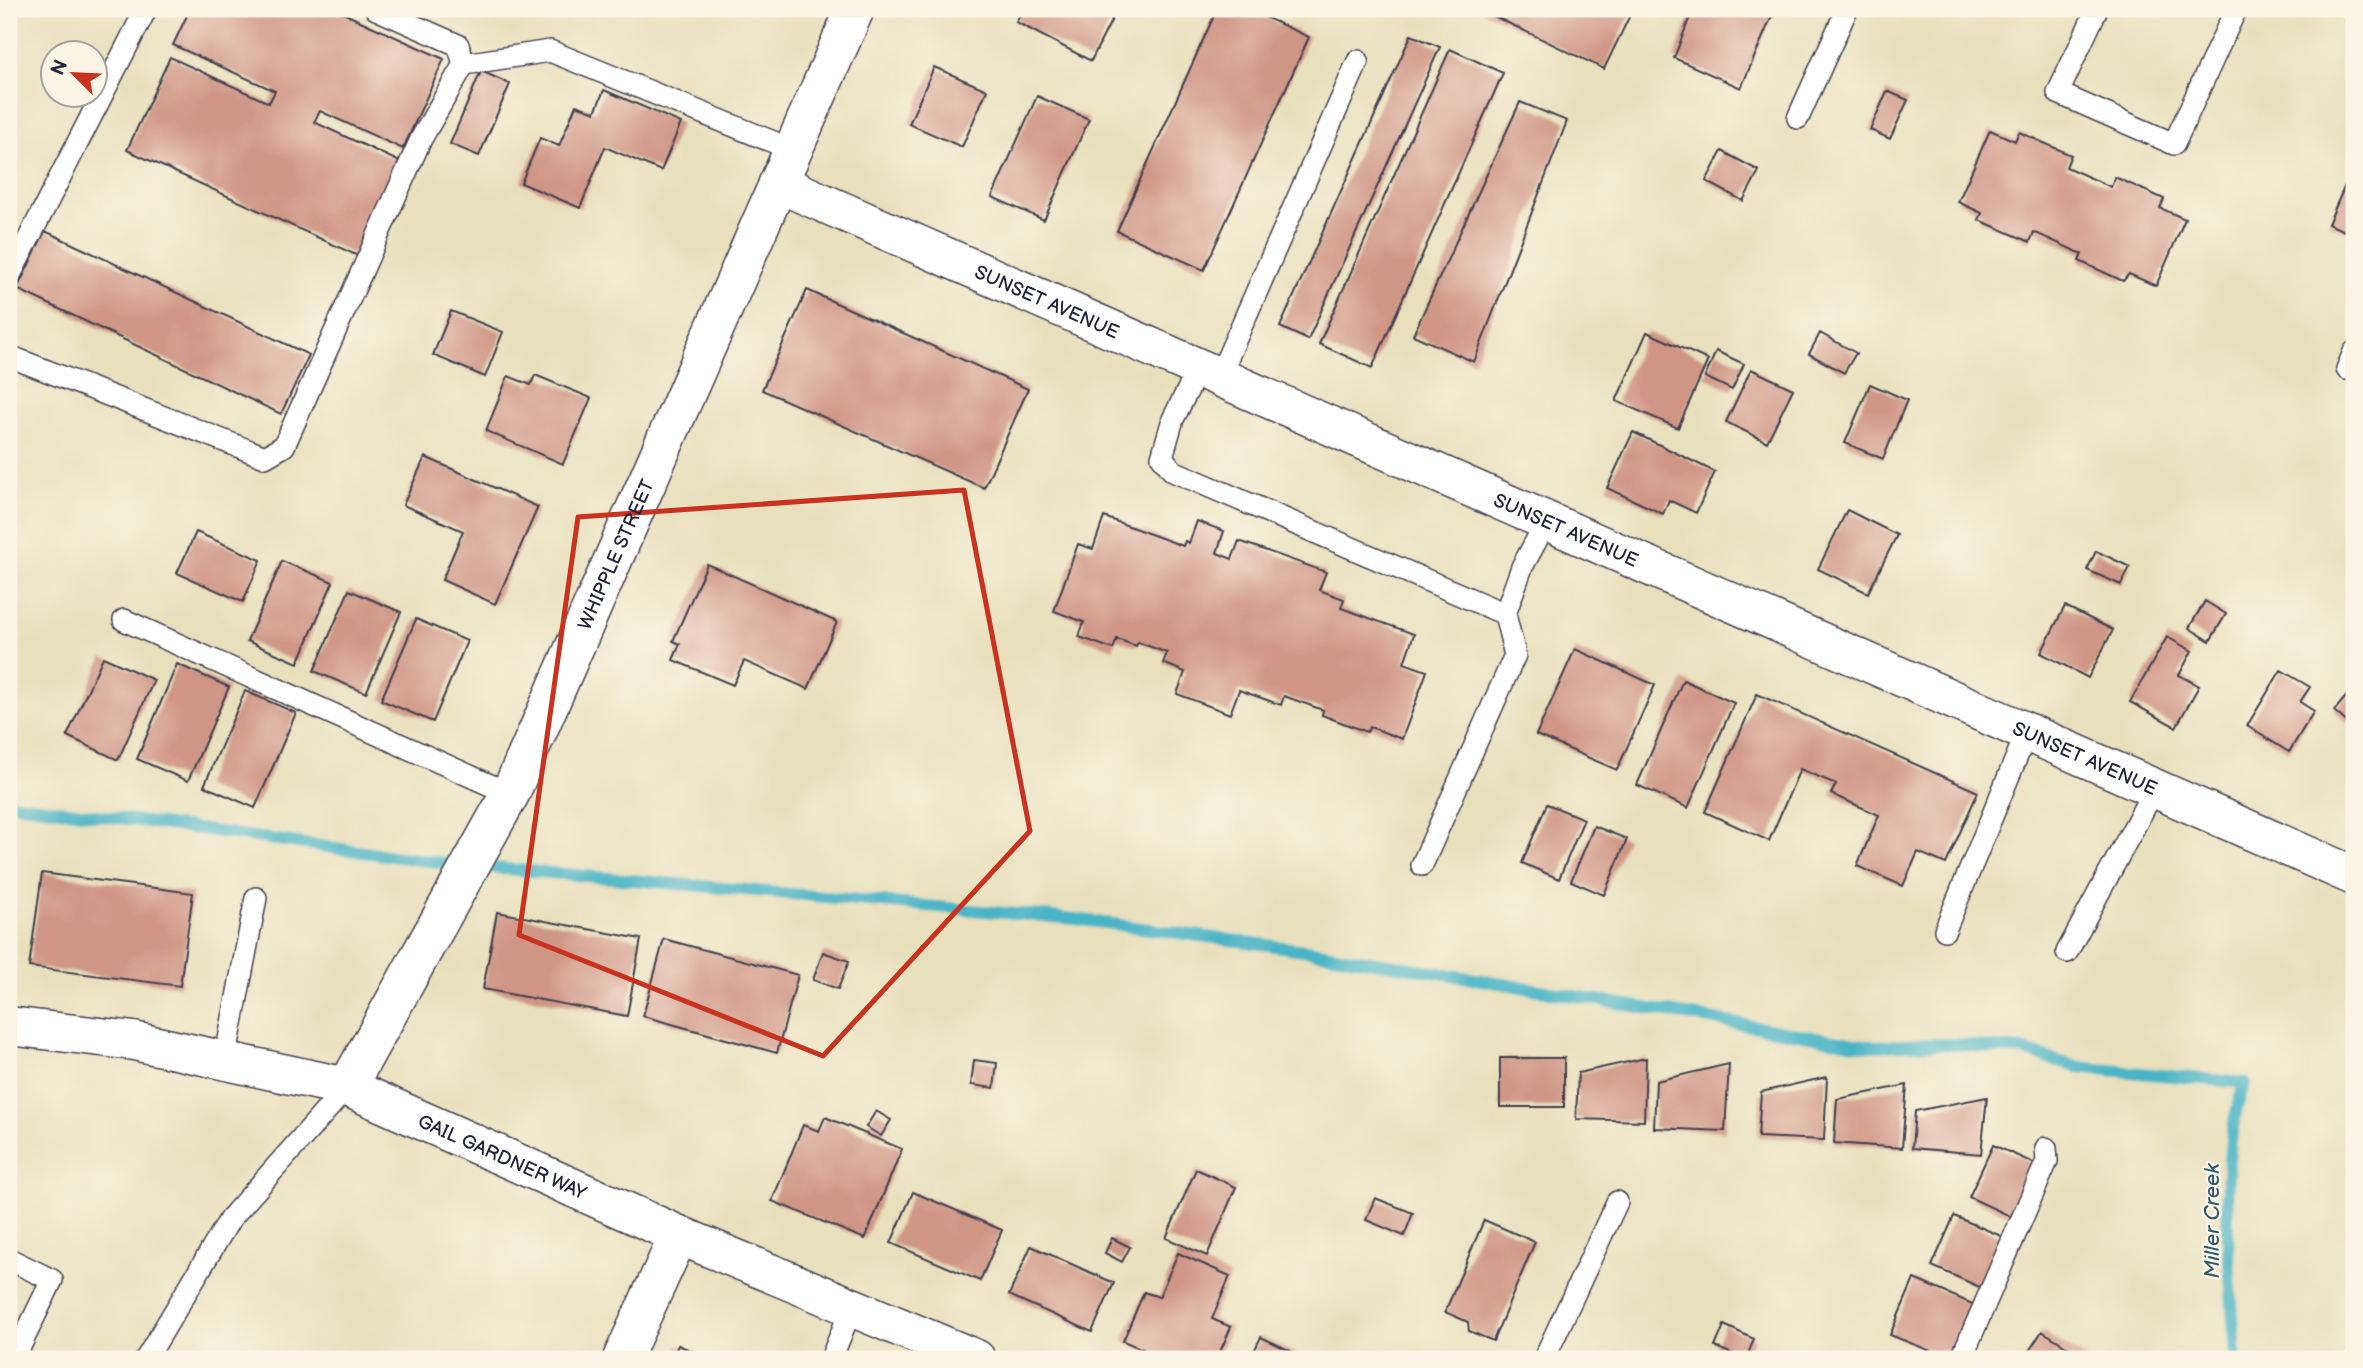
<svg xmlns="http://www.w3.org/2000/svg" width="2363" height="1368" viewBox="0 0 2363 1368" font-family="'Balsamiq Sans',sans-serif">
  <rect width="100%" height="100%" fill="#fcf5e5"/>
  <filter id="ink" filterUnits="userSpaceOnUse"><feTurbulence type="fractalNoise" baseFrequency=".0143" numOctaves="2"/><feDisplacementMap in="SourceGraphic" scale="14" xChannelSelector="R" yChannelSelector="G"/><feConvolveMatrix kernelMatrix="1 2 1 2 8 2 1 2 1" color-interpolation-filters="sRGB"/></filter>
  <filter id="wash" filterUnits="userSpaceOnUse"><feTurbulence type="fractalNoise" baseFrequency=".00686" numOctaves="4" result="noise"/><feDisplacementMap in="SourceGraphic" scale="28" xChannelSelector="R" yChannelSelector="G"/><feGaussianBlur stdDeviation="1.57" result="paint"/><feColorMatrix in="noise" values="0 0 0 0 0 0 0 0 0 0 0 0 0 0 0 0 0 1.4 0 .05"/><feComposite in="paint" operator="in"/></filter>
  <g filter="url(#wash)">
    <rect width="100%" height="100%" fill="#e8e0bd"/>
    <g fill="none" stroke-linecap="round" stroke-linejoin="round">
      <path stroke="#49b4c6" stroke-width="12" d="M9,803L450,864L1075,919L1311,951L1868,1046L1950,1044L2022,1050L2077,1067L2245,1083C2215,1158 2231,1278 2236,1359"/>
    </g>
    <g id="blocks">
      <path fill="#cf9585" d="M190,9H334L444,59L403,149L320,111L314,122L400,162L358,256L127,150L170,57L269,103L275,91L173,45Z
        M1023,9H1111L1116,11L1091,61L1016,22Z
        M1217,9H1247L1309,37L1204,270L1117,231Z
        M1479,9H1633L1604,69Z
        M1693,9H1775L1741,88L1674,58Z
        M1411,35L1440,47L1308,340L1280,327Z
        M1450,49L1503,73L1372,368L1319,344Z
        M934,67L987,90L962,147L909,124Z
        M481,71L510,84L479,156L450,144Z
        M604,90L681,123L661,171L605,147L580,208L521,183L540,138L559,146L576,105L595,112Z
        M1887,91L1908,100L1890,139L1870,130Z
        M1037,96L1089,119L1044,220L992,197Z
        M1520,102L1567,121L1474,362L1413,335Z
        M1990,130L2015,141L2019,132L2071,155L2066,167L2111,187L2115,177L2164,199L2160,208L2185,219L2156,286L2129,274L2123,281L2079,261L2082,254L2034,232L2030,242L1979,220L1982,213L1958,202Z
        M1722,151L1759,171L1743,201L1706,181Z
        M2354,165V235L2328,224Z
        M45,231L309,355L281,414L17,289Z
        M807,290L1028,389L984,488L762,390Z
        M451,311L503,332L485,377L433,355Z
        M1647,332L1708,360L1678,428L1616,401Z
        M1820,333L1856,353L1844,373L1809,354Z
        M1716,351L1744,364L1732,390L1705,377Z
        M1751,369L1793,389L1767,442L1726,422Z
        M535,375L591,398L563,464L486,431L508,376L531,385Z
        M1870,384L1907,400L1883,459L1845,443Z
        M1633,432L1715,472L1696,513L1669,500L1663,514L1607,488Z
        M425,457L538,507L495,604L442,580L463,531L403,505Z
        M1847,510L1897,535L1868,593L1818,569Z
        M1104,517L1183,546L1185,541L1189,543L1197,521L1224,531L1217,553L1232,559L1239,541L1326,572L1319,590L1344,599L1341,608L1414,634L1404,663L1427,671L1402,739L1370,727L1367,732L1322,715L1323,710L1284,696L1281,705L1239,690L1230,714L1177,694L1185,672L1163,663L1167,653L1138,642L1136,646L1117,639L1113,649L1079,637L1084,622L1054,611L1078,544L1093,549Z
        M196,532L261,560L243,602L177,573Z
        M2096,551L2130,567L2121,585L2087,570Z
        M282,561L333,582L298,663L247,641Z
        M707,564L837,622L808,689L744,661L733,685L673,660L680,644L673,641Z
        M349,590L401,612L366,693L314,671Z
        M2205,601L2226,614L2210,641L2189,628Z
        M2065,606L2113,630L2088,678L2041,653Z
        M416,619L467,641L433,722L381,700Z
        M2167,637L2192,651L2179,675L2199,686L2176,727L2130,702Z
        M1575,649L1655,685L1617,770L1536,735Z
        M103,657L154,680L118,760L67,736Z
        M177,664L229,687L188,781L137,759Z
        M2281,670L2310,687L2300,702L2314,711L2289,752L2247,726Z
        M1683,680L1734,703L1688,808L1637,785Z
        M2354,687V718L2349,724L2334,711Z
        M245,691L296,713L255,808L204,786Z
        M1757,694L1978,792L1946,864L1918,852L1903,886L1857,866L1879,815L1831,794L1836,784L1800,769L1769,841L1705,812Z
        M1547,804L1584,819L1559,879L1522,863Z
        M1594,826L1627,839L1604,895L1571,881Z
        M42,873L193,893L180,986L29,967Z
        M497,912L641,939L627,1016L483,989Z
        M664,939L798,975L777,1053L643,1016Z
        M823,952L849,961L838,989L813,980Z
        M1500,1058H1564V1107H1500Z
        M1646,1058L1644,1121L1576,1119L1578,1073Z
        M974,1060L997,1063L994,1088L971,1085Z
        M1729,1064L1725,1131L1654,1128L1656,1081Z
        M1827,1077L1824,1140L1758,1137L1761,1092Z
        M1907,1085L1902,1148L1834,1143L1837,1099Z
        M1987,1097L1981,1154L1912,1148L1915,1111Z
        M876,1111L891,1120L881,1136L866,1127Z
        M825,1117L902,1149L865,1239L772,1201L803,1125L819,1131Z
        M2352,1129H2354V1173H2348Z
        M1993,1145L2038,1165L2014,1218L1969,1197Z
        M1196,1169L1236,1187L1207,1256L1166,1238Z
        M913,1192L1002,1230L980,1281L891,1243Z
        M1375,1198L1413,1213L1404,1236L1366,1220Z
        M1954,1216L2006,1238L1984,1289L1932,1266Z
        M1484,1220L1535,1242L1493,1341L1469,1331L1468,1322L1445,1312Z
        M1112,1238L1130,1247L1122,1262L1105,1253Z
        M1031,1246L1114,1283L1092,1332L1009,1295Z
        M1178,1253L1230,1276L1212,1319L1231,1327L1217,1359H1166L1123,1341L1144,1292L1159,1297Z
        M1914,1279L1975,1305L1951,1359L1890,1335Z
        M1724,1325L1754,1339L1746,1359L1715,1347Z
        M2042,1331L2087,1359H2024Z
        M1261,1337L1307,1359H1250Z
        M678,1345L711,1359H672Z"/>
    </g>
  </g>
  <g filter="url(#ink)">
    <use href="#blocks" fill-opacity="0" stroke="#403e4e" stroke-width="2"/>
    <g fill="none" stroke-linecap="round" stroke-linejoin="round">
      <defs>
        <path id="service" d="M2097,9L2058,93L2174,144L2236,9
          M464,64L550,51L793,150
          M1798,118L1847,9
          M9,277L146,9
          M9,356L265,457L284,446L421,139L464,64L458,45L376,9
          M1199,368L1173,419L1162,457L1173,471L1505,614
          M2347,369L2354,352
          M1219,377L1358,61
          M124,620L510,794
          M1422,865L1515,655L1505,614L1522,567L1547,521
          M1945,930L2027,732
          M2067,952L2155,788
          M225,1060L256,898
          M9,1259L52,1280L14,1359
          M146,1359L230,1219L347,1087
          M831,1359L852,1307
          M1544,1359L1617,1202
          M1961,1359L2047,1161L2046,1148"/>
        <g id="minor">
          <path id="s1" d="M778,183L2354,876"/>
          <path d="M622,1359L679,1235"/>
        </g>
        <g id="tertiary">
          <path id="s2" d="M9,1026L134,1041L347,1087L679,1235L976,1359"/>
          <path id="s3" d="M347,1087L510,794L855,9"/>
        </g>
      </defs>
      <use href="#service" stroke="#403e4e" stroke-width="24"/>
      <use href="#minor" stroke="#403e4e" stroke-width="41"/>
      <use href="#tertiary" stroke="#403e4e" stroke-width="41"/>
      <use href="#service" stroke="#fff" stroke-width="21"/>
      <use href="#minor" stroke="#fff" stroke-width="38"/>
      <use href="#tertiary" stroke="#fff" stroke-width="38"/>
    </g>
  </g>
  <path fill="none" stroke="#c8321e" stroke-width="5" stroke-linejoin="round" d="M964,490L1030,831L823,1056L519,935L578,517Z"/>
  <g text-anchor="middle" stroke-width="5" stroke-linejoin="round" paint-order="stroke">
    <g font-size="19" fill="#22223b" stroke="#fcf5e5">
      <text dy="7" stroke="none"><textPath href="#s1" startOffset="294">SUNSET AVENUE</textPath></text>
      <text dy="7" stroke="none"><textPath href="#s1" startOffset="861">SUNSET AVENUE</textPath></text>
      <text dy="7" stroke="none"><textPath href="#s3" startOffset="597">WHIPPLE STREET</textPath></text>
      <text dy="7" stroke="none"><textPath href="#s1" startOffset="1428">SUNSET AVENUE</textPath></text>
      <text dy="7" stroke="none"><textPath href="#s2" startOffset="514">GAIL GARDNER WAY</textPath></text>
    </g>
    <g font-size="21" font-style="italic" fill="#325c73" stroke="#fcf5e5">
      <text transform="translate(2212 1221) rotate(-90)" y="7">Miller Creek</text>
    </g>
  </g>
  <rect width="2363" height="1368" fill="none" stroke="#fcf5e5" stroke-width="35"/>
  <g transform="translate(74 74) rotate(294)"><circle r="33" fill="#fcf5e5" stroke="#a5a1a1" stroke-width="2"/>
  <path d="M0-5L12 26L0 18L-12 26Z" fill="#c8321e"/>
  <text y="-10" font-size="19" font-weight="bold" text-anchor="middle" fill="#22223b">N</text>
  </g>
</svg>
